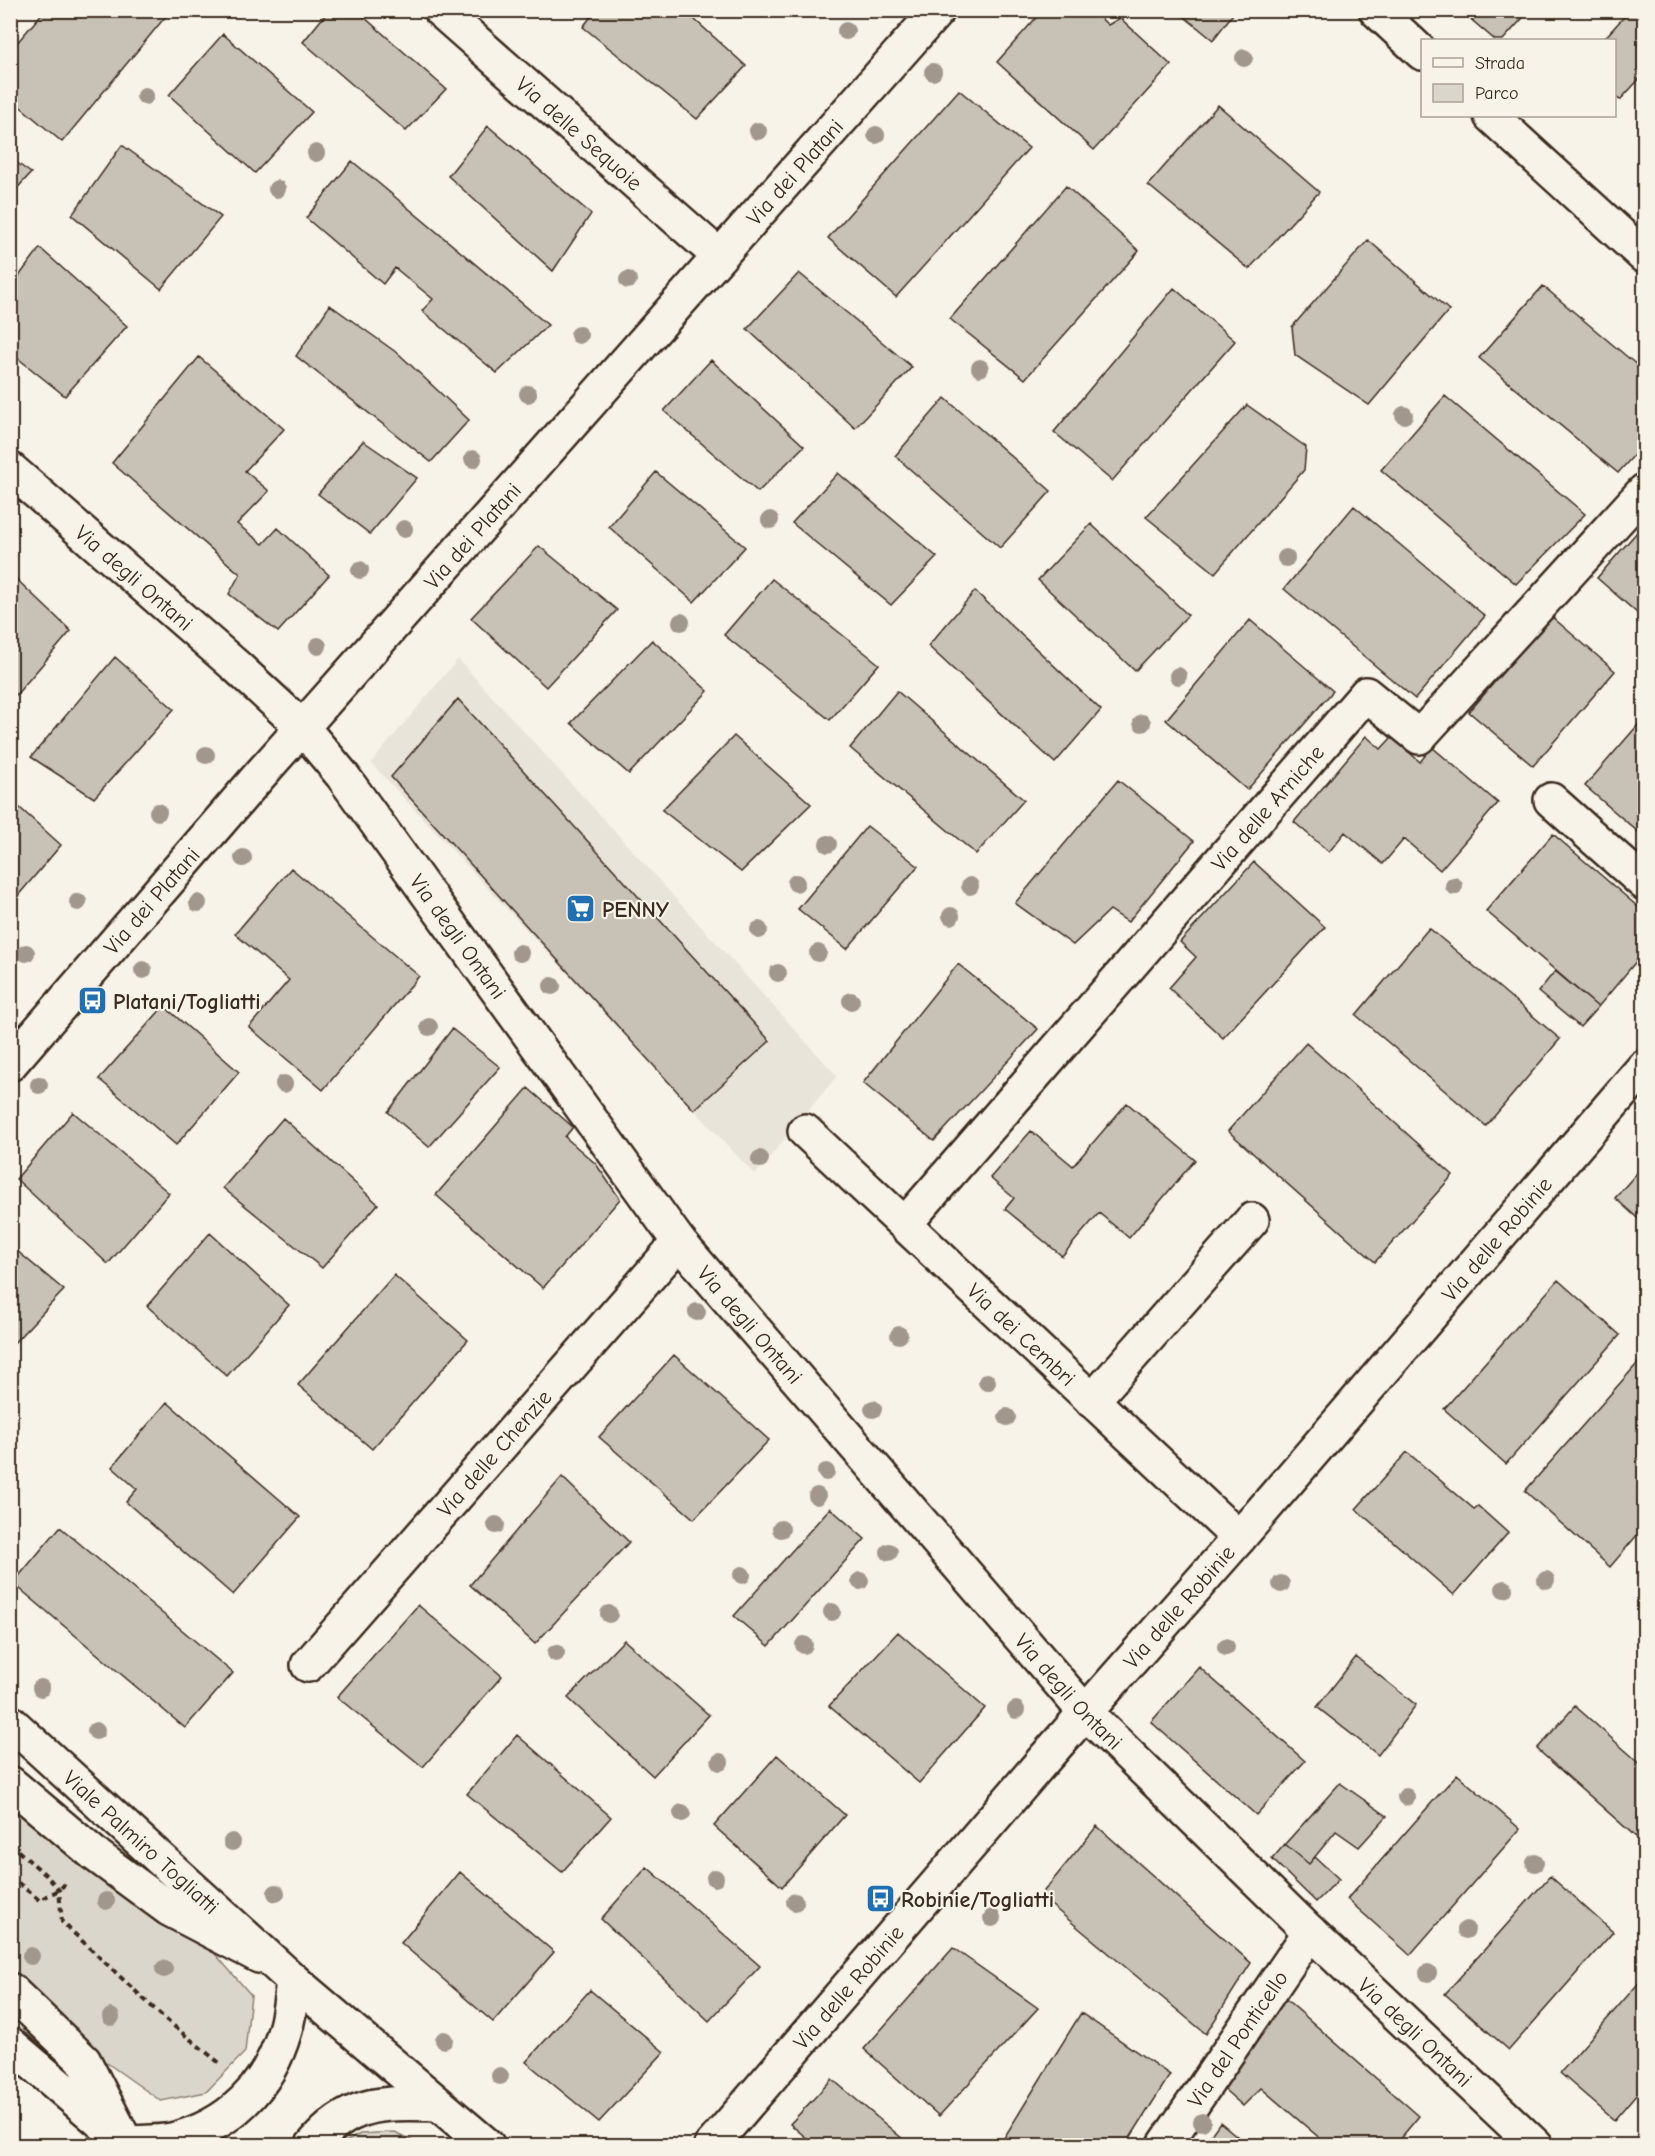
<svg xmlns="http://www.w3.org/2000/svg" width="1655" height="2156" viewBox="0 0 1655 2156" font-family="'Comic Neue',sans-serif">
  <rect width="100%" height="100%" fill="#f7f3e8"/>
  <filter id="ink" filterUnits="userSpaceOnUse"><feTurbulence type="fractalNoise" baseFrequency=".0167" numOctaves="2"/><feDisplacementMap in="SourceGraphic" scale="12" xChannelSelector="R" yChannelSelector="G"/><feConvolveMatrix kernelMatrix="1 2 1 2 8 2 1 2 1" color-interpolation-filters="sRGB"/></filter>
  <g filter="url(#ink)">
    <path fill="#e9e4d9" d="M458,659L837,1076L755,1175L371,763Z"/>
    <path fill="#dbd6cb" stroke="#8b8074" stroke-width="1.5" d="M10,1798L196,1932L251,1995L245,2052L206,2092L161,2101L90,2051L11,1969Z
      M395,2132L420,2145H340L360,2134Z"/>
    <path fill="#c8c1b6" stroke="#3b2a1e" stroke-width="1.5" d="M45,10H171L62,142L10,98V51Z
      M329,10H356L446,89L406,131L303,42Z
      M596,10H684L746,66L697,119L583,27Z
      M1043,10H1092L1108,25L1120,18L1171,65L1094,150L997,62Z
      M1176,10H1236L1213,40Z
      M1460,10H1530L1503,40H1495Z
      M1630,10H1644V74L1620,100L1614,96V40H1603Z
      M223,34L312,112L255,173L169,95Z
      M959,90L1029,148L896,297L828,238Z
      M1218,105L1319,192L1249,269L1148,185Z
      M488,126L591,214L553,271L448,176Z
      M122,145L221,217L161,289L72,215Z
      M10,158L31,173L10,196Z
      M352,161L548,325L497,373L422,311L433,299L395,268L383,284L306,218Z
      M1066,186L1139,251L1025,379L950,319Z
      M1368,240L1449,310L1369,405L1295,355L1292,327Z
      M40,248L127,326L65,396L10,352V288Z
      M799,273L912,367L855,428L747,329Z
      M1543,286L1644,371V444L1618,473L1479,358Z
      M1174,288L1235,341L1112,481L1054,432Z
      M330,305L400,355L469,420L431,462L296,356Z
      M199,357L284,429L245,471L269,491L237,524L263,544L278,528L329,575L278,632L229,594L240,574L112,463Z
      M711,360L804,446L758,492L664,411Z
      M1445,396L1585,514L1516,584L1381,470Z
      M945,398L1051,491L1000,548L895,456Z
      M1247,405L1306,447L1304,470L1215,573L1146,517Z
      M363,441L417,478L370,534L318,494Z
      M656,472L745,547L694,602L609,527Z
      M838,473L937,557L891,605L792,523Z
      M1354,506L1485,616L1415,699L1284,589Z
      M1091,524L1188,615L1135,671L1038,580Z
      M1644,524V619L1597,578Z
      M539,546L617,610L546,687L471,618Z
      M10,573L71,631L10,702Z
      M772,579L879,664L830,720L724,635Z
      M975,591L1101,710L1055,763L928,646Z
      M1551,616L1615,671L1533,766L1469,712Z
      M1250,620L1333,691L1247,790L1166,720Z
      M652,640L708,691L629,774L571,723Z
      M115,657L174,709L94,798L31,757Z
      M897,691L1024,800L976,854L850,748Z
      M458,699L770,1041L694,1110L391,777Z
      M1644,718V837L1585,786Z
      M734,736L811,804L741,872L662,810Z
      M1366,736L1381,749L1392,737L1420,762L1432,747L1498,803L1440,870L1404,839L1383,864L1345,832L1329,852L1294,822Z
      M1118,780L1194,841L1128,922L1110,910L1073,945L1015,903Z
      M10,799L61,845L10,905Z
      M867,826L918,866L847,949L798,909Z
      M1553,834L1644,912V952L1598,1007L1486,911Z
      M1254,862L1325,927L1223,1038L1169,988L1196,957L1180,942Z
      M291,868L419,976L323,1090L249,1027L289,980L235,934Z
      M1429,928L1560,1039L1486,1126L1356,1015Z
      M958,964L1038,1029L934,1141L863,1083Z
      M1555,971L1598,1007L1580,1027L1538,992Z
      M164,1006L239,1072L176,1145L99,1079Z
      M452,1029L500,1067L429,1147L388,1112Z
      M1306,1043L1453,1175L1375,1262L1228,1131Z
      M528,1088L573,1127L565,1137L596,1164L620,1199L543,1288L436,1195Z
      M1127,1103L1195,1160L1129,1238L1099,1213L1062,1256L1005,1209L1014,1198L990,1178L1031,1131L1073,1166Z
      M73,1112L169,1193L108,1264L16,1179Z
      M283,1118L378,1204L322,1268L223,1188Z
      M1644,1165V1224L1615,1198Z
      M210,1233L289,1305L227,1376L147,1306Z
      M10,1245L64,1290L10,1347Z
      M394,1275L468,1340L372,1449L298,1385Z
      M1558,1280L1620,1335L1506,1464L1444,1409Z
      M674,1355L769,1440L694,1519L599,1437Z
      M1644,1356V1527L1610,1567L1525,1491Z
      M167,1402L300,1517L233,1595L126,1502L137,1489L112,1467Z
      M1407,1452L1474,1509L1478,1506L1508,1533L1454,1595L1356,1509Z
      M562,1477L629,1542L535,1644L470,1585Z
      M830,1508L865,1539L769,1646L734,1616Z
      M60,1527L233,1673L185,1728L13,1583Z
      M418,1605L502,1676L423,1767L337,1697Z
      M898,1632L985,1708L919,1783L829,1706Z
      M624,1640L709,1715L653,1776L568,1698Z
      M1356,1657L1416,1705L1378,1755L1317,1707Z
      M1199,1667L1305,1761L1256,1815L1151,1722Z
      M1575,1706L1644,1767V1844L1537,1749Z
      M517,1735L611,1817L562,1872L467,1794Z
      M777,1755L845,1815L782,1887L714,1826Z
      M1457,1774L1520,1829L1410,1955L1347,1899Z
      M1340,1783L1387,1816L1359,1847L1336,1831L1309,1864L1285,1844Z
      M1097,1826L1251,1963L1206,2034L1040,1896Z
      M1285,1844L1309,1864L1315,1857L1339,1879L1316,1902L1272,1859Z
      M647,1867L760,1966L709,2021L601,1919Z
      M460,1872L554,1952L493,2022L401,1943Z
      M1550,1876L1613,1932L1509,2050L1445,1994Z
      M953,1948L1038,2008L939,2116L864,2049Z
      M1644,1977V2085L1614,2120L1560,2073Z
      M590,1990L664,2052L599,2122L526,2062Z
      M1280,1994L1419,2116L1394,2146H1329L1261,2088L1243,2106L1218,2084Z
      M1081,2013L1170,2075L1125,2146H999Z
      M832,2079L911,2146H816L790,2124Z
      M1220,2122L1249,2146H1203Z"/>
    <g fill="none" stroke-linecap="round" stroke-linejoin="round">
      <defs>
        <g id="minor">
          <path id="s1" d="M440,10L719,256"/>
          <path d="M1376,10L1422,53"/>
          <path d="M1491,116L1644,256"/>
          <path id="s2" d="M10,469L237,667L302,727L342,775L679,1242L1085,1712L1310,1932L1536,2146"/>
          <path d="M1551,800L1644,883"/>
          <path id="s3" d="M10,1064L259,776L938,10"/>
          <path id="s4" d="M805,1131L1239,1538"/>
          <path id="s5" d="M905,1224L1366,694L1419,737L1644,491"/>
          <path d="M1092,1401L1252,1220"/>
          <path id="s6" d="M308,1665L679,1242"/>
          <path d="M10,1783L93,1853L169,1909L259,1956"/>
          <path d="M10,1990L84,2061L126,2143C141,2142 157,2143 172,2140C229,2126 269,2087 285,2030C290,2014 291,1996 293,1980"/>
          <path d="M312,2146C350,2100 383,2103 438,2104"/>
          <path id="s7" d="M711,2146L1046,1757L1239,1538L1644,1067"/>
          <path id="s8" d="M1164,2146L1310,1932"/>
        </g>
        <g id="major">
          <path id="s9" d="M10,1722L293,1980L488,2146"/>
          <path d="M10,2044L129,2146"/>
        </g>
      </defs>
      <use href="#minor" stroke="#3b2a1e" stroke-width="38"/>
      <use href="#major" stroke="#3b2a1e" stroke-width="38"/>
      <path stroke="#3b2a1e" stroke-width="4" stroke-dasharray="6 4.5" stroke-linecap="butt" d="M10,1844L47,1876L59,1890L62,1922L164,2018L222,2065
        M10,1876L39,1900L59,1890L65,1884"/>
      <use href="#minor" stroke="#f7f3e8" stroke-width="33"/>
      <use href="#major" stroke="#f7f3e8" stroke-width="33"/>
    </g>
    <g fill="#a1978c">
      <circle cx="846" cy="31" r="9"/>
      <circle cx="1244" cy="58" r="9"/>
      <circle cx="933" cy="72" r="9"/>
      <circle cx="145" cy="96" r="9"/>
      <circle cx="758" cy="131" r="9"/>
      <circle cx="876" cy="135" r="9"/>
      <circle cx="316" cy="153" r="9"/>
      <circle cx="277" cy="189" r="9"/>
      <circle cx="628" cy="280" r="9"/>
      <circle cx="579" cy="335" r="9"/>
      <circle cx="980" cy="368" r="9"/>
      <circle cx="528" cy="394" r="9"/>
      <circle cx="1404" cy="415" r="9"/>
      <circle cx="473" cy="459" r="9"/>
      <circle cx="770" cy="520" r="9"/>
      <circle cx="404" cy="529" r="9"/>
      <circle cx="1286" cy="558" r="9"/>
      <circle cx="360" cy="570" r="9"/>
      <circle cx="681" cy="622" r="9"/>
      <circle cx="318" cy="646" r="9"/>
      <circle cx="1178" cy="676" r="9"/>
      <circle cx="1142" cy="723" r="9"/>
      <circle cx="206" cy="755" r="9"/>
      <circle cx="158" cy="812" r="9"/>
      <circle cx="828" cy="844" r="9"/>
      <circle cx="243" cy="858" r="9"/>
      <circle cx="796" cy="883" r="9"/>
      <circle cx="970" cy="886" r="9"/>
      <circle cx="1454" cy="886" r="9"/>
      <circle cx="78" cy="902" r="9"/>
      <circle cx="198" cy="903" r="9"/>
      <circle cx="951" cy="916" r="9"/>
      <circle cx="759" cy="930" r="9"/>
      <circle cx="26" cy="953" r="9"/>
      <circle cx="520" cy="953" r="9"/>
      <circle cx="818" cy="953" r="9"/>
      <circle cx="143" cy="970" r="9"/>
      <circle cx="778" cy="973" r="9"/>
      <circle cx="552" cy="986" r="9"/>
      <circle cx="851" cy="1001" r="9"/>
      <circle cx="429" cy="1027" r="9"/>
      <circle cx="284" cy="1084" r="9"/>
      <circle cx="39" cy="1085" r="9"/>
      <circle cx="760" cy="1159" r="9"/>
      <circle cx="697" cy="1312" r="9"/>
      <circle cx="899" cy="1335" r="9"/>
      <circle cx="987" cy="1382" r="9"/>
      <circle cx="873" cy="1409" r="9"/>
      <circle cx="1007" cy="1417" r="9"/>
      <circle cx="826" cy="1472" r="9"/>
      <circle cx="817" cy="1496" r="9"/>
      <circle cx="496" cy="1525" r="9"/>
      <circle cx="781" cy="1529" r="9"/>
      <circle cx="889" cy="1552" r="9"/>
      <circle cx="742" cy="1575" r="9"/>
      <circle cx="1546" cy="1580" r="9"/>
      <circle cx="860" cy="1581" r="9"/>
      <circle cx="1281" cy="1584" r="9"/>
      <circle cx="1504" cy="1589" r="9"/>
      <circle cx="832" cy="1612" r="9"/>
      <circle cx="609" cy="1614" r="9"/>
      <circle cx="804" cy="1645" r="9"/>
      <circle cx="1226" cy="1647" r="9"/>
      <circle cx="556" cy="1653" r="9"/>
      <circle cx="41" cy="1688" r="9"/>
      <circle cx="1016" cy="1710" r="9"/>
      <circle cx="96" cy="1731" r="9"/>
      <circle cx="720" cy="1762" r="9"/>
      <circle cx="1406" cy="1797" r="9"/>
      <circle cx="682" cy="1813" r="9"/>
      <circle cx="232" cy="1842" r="9"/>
      <circle cx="1535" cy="1863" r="9"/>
      <circle cx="715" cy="1878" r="9"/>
      <circle cx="276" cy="1893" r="9"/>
      <circle cx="106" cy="1901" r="9"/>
      <circle cx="795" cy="1902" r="9"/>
      <circle cx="992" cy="1918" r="9"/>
      <circle cx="1466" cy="1930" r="9"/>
      <circle cx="31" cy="1956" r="9"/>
      <circle cx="164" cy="1969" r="9"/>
      <circle cx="1428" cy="1973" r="9"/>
      <circle cx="111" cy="2017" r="9"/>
      <circle cx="444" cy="2040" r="9"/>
      <circle cx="500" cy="2076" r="9"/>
      <circle cx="1202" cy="2122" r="9"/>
    </g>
  </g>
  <defs>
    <symbol id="supermarket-square" viewBox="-11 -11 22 22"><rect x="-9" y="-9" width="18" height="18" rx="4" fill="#1f6fb2" stroke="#f7f3e8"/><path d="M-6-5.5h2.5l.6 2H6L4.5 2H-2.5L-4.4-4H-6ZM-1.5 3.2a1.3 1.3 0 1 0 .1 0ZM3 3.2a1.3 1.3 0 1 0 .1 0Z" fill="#fff"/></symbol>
    <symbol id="bus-square" viewBox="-11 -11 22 22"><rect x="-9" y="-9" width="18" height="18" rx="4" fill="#1f6fb2" stroke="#f7f3e8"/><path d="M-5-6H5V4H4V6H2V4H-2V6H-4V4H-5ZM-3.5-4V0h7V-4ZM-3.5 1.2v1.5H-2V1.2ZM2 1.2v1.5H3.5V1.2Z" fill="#fff"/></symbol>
  </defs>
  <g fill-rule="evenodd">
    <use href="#supermarket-square" x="564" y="892" width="33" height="33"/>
    <use href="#bus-square" x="76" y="984" width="33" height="33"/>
    <use href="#bus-square" x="864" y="1882" width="33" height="33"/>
  </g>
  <g text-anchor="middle" stroke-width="4.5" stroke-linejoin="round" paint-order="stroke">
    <g font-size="22" fill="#3b2a1e" stroke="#f7f3e8">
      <text dy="8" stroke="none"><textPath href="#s1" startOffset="186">Via delle Sequoie</textPath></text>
      <text dy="8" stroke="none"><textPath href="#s3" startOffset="1188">Via dei Platani</textPath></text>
      <text dy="8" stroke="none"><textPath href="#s3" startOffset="702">Via dei Platani</textPath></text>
      <text dy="8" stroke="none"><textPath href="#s2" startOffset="165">Via degli Ontani</textPath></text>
      <text dy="8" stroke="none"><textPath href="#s5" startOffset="552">Via delle Arniche</textPath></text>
      <text dy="8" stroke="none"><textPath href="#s3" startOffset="216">Via dei Platani</textPath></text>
      <text dy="8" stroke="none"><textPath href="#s2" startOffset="651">Via degli Ontani</textPath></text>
      <text dy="8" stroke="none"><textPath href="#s7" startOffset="1200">Via delle Robinie</textPath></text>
      <text dy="8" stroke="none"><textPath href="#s2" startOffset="1137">Via degli Ontani</textPath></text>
      <text dy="8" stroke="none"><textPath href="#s4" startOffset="297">Via dei Cembri</textPath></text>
      <text dy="8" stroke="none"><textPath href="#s6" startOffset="282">Via delle Chenzie</textPath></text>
      <text dy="8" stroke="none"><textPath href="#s7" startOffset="714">Via delle Robinie</textPath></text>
      <text dy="8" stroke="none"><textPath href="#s2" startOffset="1623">Via degli Ontani</textPath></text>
      <text dy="8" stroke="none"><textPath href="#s9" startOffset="178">Viale Palmiro Togliatti</textPath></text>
      <text dy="8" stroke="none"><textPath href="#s7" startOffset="210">Via delle Robinie</textPath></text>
      <text dy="8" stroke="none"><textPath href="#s2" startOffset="2109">Via degli Ontani</textPath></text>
      <text dy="8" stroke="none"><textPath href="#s8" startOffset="130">Via del Ponticello</textPath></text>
    </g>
    <g font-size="22" font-weight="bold" fill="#3b2a1e" stroke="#f7f3e8" text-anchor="start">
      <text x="602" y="917">PENNY</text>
      <text x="113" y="1009">Platani/Togliatti</text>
      <text x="901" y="1907">Robinie/Togliatti</text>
    </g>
  </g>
  <rect width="1655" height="2156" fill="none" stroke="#f7f3e8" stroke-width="36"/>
  <rect x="18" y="18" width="1619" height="2120" fill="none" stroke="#3b2a1e" stroke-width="2" filter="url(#ink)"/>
  <rect x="1421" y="39" width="195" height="78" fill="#f7f3e8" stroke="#aca397" stroke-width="1.5"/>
  <rect x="1433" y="58" width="30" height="9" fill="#f7f3e8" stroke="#aca397" stroke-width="1.5"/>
  <text x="1475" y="69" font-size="18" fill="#3b2a1e">Strada</text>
  <rect x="1433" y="84" width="30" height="18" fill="#dbd6cb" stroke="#aca397" stroke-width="1.5"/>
  <text x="1475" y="99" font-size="18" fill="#3b2a1e">Parco</text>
</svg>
